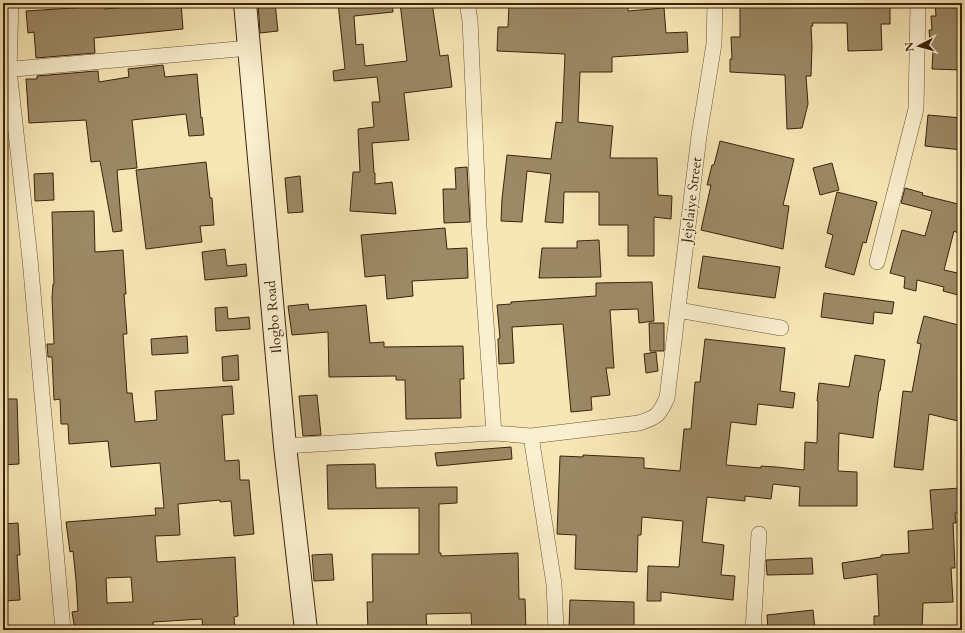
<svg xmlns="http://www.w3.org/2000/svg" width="965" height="633" viewBox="0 0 965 633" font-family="Cardo,serif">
  <rect width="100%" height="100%" fill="#f7e7b5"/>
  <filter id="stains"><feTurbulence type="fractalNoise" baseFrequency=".005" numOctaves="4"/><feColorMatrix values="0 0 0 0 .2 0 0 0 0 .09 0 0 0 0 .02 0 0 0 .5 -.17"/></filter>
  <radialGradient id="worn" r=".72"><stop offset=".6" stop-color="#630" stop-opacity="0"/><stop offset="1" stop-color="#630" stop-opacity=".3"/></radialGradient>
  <path fill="#9c8965" stroke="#3a230e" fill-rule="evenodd" d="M173,3H181L183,29L94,38L95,53L36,58L34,32L28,33L26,11L104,6V9Z
    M258,3H275L278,31L260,33Z
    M338,3H392L393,12L354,16L356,45L363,44L365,66L407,61L400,3H432L440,56L448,55L452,87L404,93L409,140L372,143L374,173H375V184L392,182L396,214L350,211L353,172H360L358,129L374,127L372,102H380L377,77L334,81L333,71L345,69Z
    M509,3H562V4L628,3V11L664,8L666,33L687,32L688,52L612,57V72H580L578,122L613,126L610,158H657L658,195L672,196L671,219L654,217V256H628V225H599V192H564L563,223L545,222L551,174L527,171L522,222L501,221L502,199L507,155L551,159L556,122L562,123L565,54L497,51L498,27H508Z
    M740,3H890V24H881L882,50L848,51L847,23H812L813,26H811L812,46L811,76H806L808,104L802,128L787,129L785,75L730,72V59H732L731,37H740Z
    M935,3H962V70L932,69L933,51H931L929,30H932L931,16H936Z
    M163,65L165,77L197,74L201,118L202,117L204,135L189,136L186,114L132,120L137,168L117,170L122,231L113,232L100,161L91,162L86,120L29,123L26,79H37V76L96,71H98L99,82L129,77L128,69Z
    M928,115L962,118V150L925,146Z
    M720,141L794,159L783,205L789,206L783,249L701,230L711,185H707L712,165H714Z
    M206,162L210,198H212L214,225L200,226L202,242L146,249L136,170Z
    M832,163L839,190L820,195L813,168Z
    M467,167L470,222L444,223L443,189H456L455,168Z
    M53,173L54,200L35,201L34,174Z
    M300,176L303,212L288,213L285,178Z
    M905,188L923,193L922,195L962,205V216L958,233L954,231L944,270L962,274V296L943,291L944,287L917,280L916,291L904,288L905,277L890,273L902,230L925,236L932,211L901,203Z
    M837,192L877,202L866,243L863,242L854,275L825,267L833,235L827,233Z
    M94,211L95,252L123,250L126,294H124L127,334H123L127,393H132L135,422L157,420L155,391L232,386L234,414L222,415L225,461L239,460L240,480H249L254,534L234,536L231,501L220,502V500L178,504L180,535L155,536L157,562L235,557L238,616L234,617L235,630H203L202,619L153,622L154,630H75L72,612L78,611L76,580L73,551L70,552L66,522L156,515L155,508H164L160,463L111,467L108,441L69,444L68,424H61L60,399L54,400L52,357H48L47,344H54L52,298L53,284H54L52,212ZM131,577L133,602L107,603L106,578Z
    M445,228L447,249L467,248L468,278L412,281L413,296L387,299L385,275L365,277L361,235Z
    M599,240L601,277L539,278L542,248H577V241Z
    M225,249L227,266L246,264L247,276L205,280L202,252Z
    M703,256L780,267L775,298L698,288Z
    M652,282L654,321L639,323L638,309L610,310L614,368H606L610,395L591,397L592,410L571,412L563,324L512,327L514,363L499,364L498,339L500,338L497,305L511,304V302L596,296V283Z
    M824,293L894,302L892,314L874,312L873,324L821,317Z
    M308,304L309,310L366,305L370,343L384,342V347L463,346L464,379H460L461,418L406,419L405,380H396V376L329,377L328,332L292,335L288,306Z
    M227,307L228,319L249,317L250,329L216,331L215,308Z
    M924,316L962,326V422L929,414L923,470L894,467L903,391L912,392L921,344L917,343Z
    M649,323H664V351H650Z
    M187,336L188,353L152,355L151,339Z
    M705,339L785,348L780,391L795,393L793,408L758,404L756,425L731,422L726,465L761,468V466L776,467L804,470L805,442L817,443L818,401H817L819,383L849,387L855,355L885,360L880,391H879L873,438L839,433L838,471L857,472V506H799L800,487L773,484L771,499L745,496V501L707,497L702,542L724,545L721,575L735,576L733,600L661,592V601H647L648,566L679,567L683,521L642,517L641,535H638L637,572L575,569L576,535L557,534L560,456L583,457V455L644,458V468L680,471L684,429H691L695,382H700Z
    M656,352L658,371L646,373L644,354Z
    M238,355L239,380L223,381L222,357Z
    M317,395L321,435L303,436L299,396Z
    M3,399H17L19,464L3,465Z
    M511,447L512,459L437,466L435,453Z
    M375,464L376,488L457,487V503L439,504V553H441V556L518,553L519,599H525L526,630H472L471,613L426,614L427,630H368L367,602H373L372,554H419V508L328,509L327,465Z
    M961,488L962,513H955L956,523H953L955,568H951L953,602L923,603L922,630H874V616H879L877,574L844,579L842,563L881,557V555L909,553L908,531L933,529L930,490Z
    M18,523L20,555H17L20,600L3,601V524Z
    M332,554L334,580L314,581L312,555Z
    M812,558L813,574L767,575L766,560Z
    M570,600L634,602V630H569Z
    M813,610L815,630H768L767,615Z"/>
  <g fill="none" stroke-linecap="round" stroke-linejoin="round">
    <defs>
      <path id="street" d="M11,3L9,70L30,259L63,630
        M467,3L470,20L479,227L494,433
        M3,70L249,48
        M877,262L916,109L918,3
        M678,310L781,328
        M531,436L554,584L556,630
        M285,446L494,433L531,436L639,423C658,417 659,415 667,398L699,136L714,44L715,3
        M753,630L759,534"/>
      <path id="secondary" d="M245,3L285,446L306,630"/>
    </defs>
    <use href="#street" stroke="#695438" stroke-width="16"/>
    <use href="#secondary" stroke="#3a230e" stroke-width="24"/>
    <use href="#street" stroke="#faefcf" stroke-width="15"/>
    <use href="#secondary" stroke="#faefcf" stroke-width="22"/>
  </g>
  <g text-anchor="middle" stroke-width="3" stroke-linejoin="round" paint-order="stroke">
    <g font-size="14" fill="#3a230e" stroke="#faefcf">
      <text transform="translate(691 200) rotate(-83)" y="5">Jejelaiye Street</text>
      <text transform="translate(273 317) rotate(-95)" y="5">Ilogbo Road</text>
    </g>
  </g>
  <rect width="965" height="633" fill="none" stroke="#f7e7b5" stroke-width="16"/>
  <rect x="4" y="4" width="957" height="625" fill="none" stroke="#3a230e" stroke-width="2"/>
  <rect x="8" y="8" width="949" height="617" fill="none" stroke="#3a230e"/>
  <g transform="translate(919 46) rotate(264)" stroke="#faefcf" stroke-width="3" paint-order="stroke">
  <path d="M0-3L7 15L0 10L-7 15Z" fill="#3a230e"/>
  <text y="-6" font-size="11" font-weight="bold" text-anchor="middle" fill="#3a230e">N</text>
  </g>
  <rect width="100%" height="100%" filter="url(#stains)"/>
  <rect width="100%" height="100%" fill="url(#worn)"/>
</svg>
